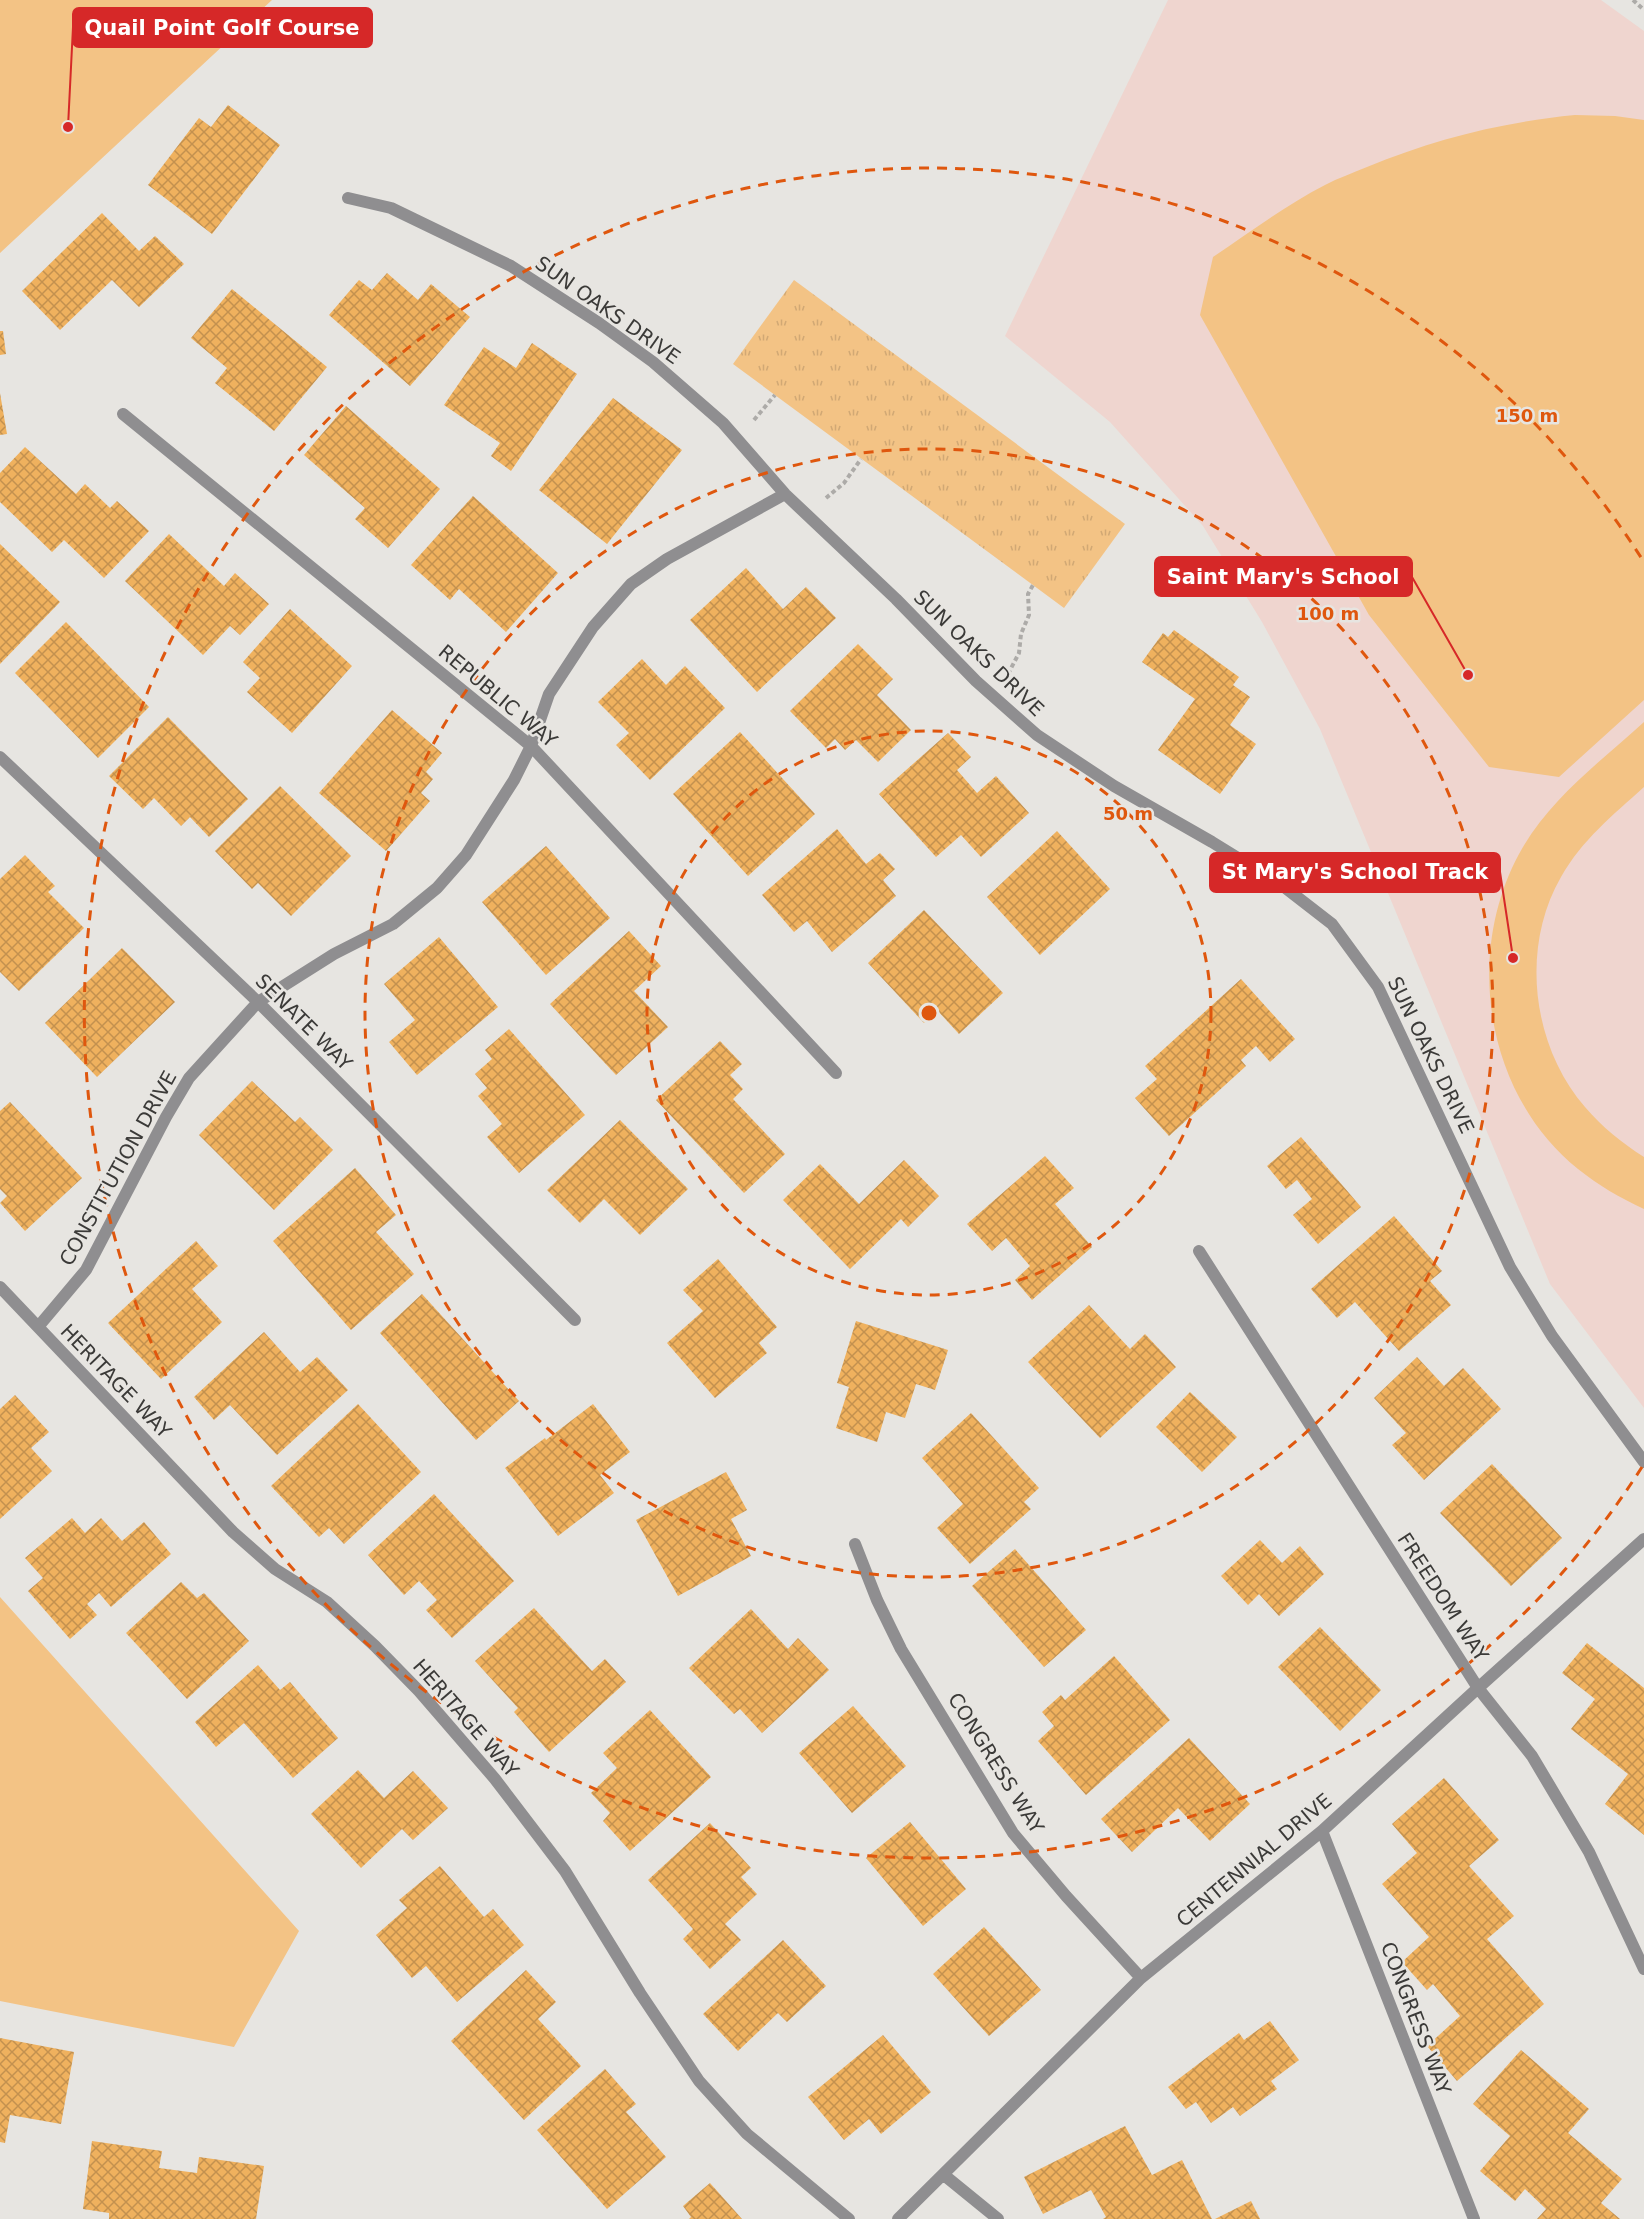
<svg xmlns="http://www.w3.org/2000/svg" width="1644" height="2219" viewBox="0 0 1644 2219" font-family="'DejaVu Sans',sans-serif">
  <defs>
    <pattern id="park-tufts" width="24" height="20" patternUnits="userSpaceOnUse" patternTransform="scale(1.5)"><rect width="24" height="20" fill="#f3c385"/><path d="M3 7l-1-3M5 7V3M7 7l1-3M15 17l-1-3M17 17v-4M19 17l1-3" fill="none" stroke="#d1a874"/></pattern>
    <pattern id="building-cross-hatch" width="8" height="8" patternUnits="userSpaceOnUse" patternTransform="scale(1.5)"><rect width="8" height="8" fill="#efb15e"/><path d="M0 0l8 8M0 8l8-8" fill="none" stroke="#c3914f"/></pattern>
  </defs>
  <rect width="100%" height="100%" fill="#e7e5e1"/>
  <path fill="#efd5cf" d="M1168,0H1601L1644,31V1408L1550,1284L1320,729L1262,622L1203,526L1110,422L1005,336Z"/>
  <path fill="#f3c385" d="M0,0H272L0,253Z
    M1575,115L1615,116L1644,120V700L1559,777L1489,767L1369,615L1200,315L1213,257C1250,232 1286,205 1325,185C1338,178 1353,173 1367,167C1434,139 1503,122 1575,115Z
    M1644,722V787C1613,815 1582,840 1561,877C1520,948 1532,1046 1585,1107C1602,1127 1622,1143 1644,1157V1209C1620,1198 1598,1185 1578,1169C1486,1095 1464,956 1519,854C1548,800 1600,762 1644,722Z
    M0,1597L299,1931L234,2047L0,2001Z"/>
  <path fill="url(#park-tufts)" d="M794,280L1125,524L1064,608L733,364Z"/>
  <path fill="url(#building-cross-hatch)" d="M228,105L280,145L212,234L148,185L199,118L211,127Z
    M102,213L139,251L155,236L184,264L139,307L112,280L60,330L22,291Z
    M387,273L418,300L431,284L470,317L410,386L329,315L359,280L372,290Z
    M232,289L327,367L274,431L215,383L227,368L191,338Z
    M0,331H3L6,354L0,355Z
    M532,343L577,374L511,471L491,456L500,443L444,405L484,347L516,368Z
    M0,393L7,434L0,435Z
    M613,398L682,450L607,544L539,490Z
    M346,406L440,489L388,548L355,519L365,508L304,455Z
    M25,447L76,494L85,484L110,508L117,501L149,531L104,578L64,540L52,552L0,502V473Z
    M473,496L558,573L506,632L459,589L450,600L411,565Z
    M169,534L224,586L235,573L269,604L240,635L230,626L203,655L125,581Z
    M0,544L60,602L0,664Z
    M746,568L783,609L806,587L836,618L757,692L690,620Z
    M290,609L352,666L292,733L247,692L260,678L243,662Z
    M66,622L149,707L98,758L15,673Z
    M1174,630L1239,677L1233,685L1250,697L1230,725L1256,744L1220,794L1158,750L1195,699L1142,662L1163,633L1168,637Z
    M858,644L893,679L877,695L911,730L878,762L856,740L845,750L835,739L826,748L790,711Z
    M642,659L666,685L685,666L725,708L650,780L616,745L629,733L598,702Z
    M392,710L442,753L426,772L433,779L421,793L430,801L386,851L319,793Z
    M168,717L248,799L209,837L190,817L181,826L154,798L143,809L109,776Z
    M740,732L815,814L748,876L673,794Z
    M948,733L971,757L957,770L977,793L996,776L1029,813L981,857L961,835L936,857L879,794Z
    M280,786L351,856L291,916L258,883L252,889L215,851Z
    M837,829L866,864L880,853L895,869L883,880L896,896L832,952L807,921L794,932L762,895Z
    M1057,831L1110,889L1040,955L987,897Z
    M546,846L610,918L546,975L482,902Z
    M25,855L55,886L48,892L84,928L19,991L0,972V879Z
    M924,910L1003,993L959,1034L937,1010L924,1023L868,963Z
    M629,931L661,966L634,991L668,1027L616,1075L550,1004Z
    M439,937L498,1007L417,1075L389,1042L415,1020L384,984Z
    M122,948L175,1002L97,1077L45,1023Z
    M1241,979L1295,1039L1270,1062L1256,1046L1241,1060L1246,1066L1169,1136L1135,1098L1157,1079L1145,1066Z
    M509,1029L585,1115L519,1173L487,1137L502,1124L478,1096L487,1088L475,1074L492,1059L485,1050Z
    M720,1041L742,1064L730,1075L743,1089L733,1099L785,1154L744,1193L656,1100Z
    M252,1081L295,1122L300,1117L333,1150L274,1210L199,1135Z
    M10,1102L82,1178L25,1231L0,1203L7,1196L0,1189V1111Z
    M620,1120L688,1189L640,1235L604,1199L580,1223L547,1190Z
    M1301,1137L1361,1207L1318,1244L1293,1215L1312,1199L1297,1180L1286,1189L1267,1166Z
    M1045,1156L1074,1188L1055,1204L1092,1247L1032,1300L1015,1280L1030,1266L1006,1238L992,1251L967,1224Z
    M904,1160L939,1196L908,1227L901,1219L850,1269L783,1200L820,1164L859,1204Z
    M355,1168L396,1215L376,1232L414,1274L351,1330L273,1241Z
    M1394,1216L1442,1271L1430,1281L1451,1305L1399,1351L1355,1302L1337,1318L1311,1289Z
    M196,1241L218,1266L192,1289L222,1322L161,1379L108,1323Z
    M718,1259L777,1327L759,1343L767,1353L715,1398L667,1343L703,1311L683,1290Z
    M422,1294L519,1401L476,1440L380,1333Z
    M1089,1305L1130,1349L1145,1334L1176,1367L1100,1438L1028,1362Z
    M856,1321L948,1350L935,1390L916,1384L905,1418L886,1412L877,1442L836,1428L849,1387L837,1383Z
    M264,1332L300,1372L317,1357L348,1390L277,1455L230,1405L214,1420L194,1397Z
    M1417,1357L1444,1386L1463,1368L1501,1409L1424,1480L1392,1445L1406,1433L1374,1398Z
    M1190,1392L1237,1437L1202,1472L1156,1427Z
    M15,1395L49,1432L31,1448L52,1471L0,1519V1409Z
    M358,1404L421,1472L344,1544L329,1528L319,1537L271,1486Z
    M593,1404L630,1452L600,1475L614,1493L558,1536L505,1468L545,1438L546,1440Z
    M971,1413L1039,1488L1024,1502L1031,1509L970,1564L937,1528L963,1504L922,1458Z
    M1492,1464L1562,1538L1511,1586L1440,1513Z
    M726,1472L747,1510L731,1519L751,1556L678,1596L636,1520Z
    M434,1494L514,1581L452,1638L426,1610L437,1600L419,1581L404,1595L368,1555Z
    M72,1518L85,1533L101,1518L122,1541L144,1522L171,1554L111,1607L99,1593L87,1604L97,1615L70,1639L28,1591L43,1578L25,1558Z
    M1260,1540L1282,1563L1300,1546L1324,1574L1279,1616L1259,1594L1248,1605L1221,1576Z
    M1015,1549L1086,1630L1044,1667L972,1586Z
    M181,1582L197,1598L204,1593L249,1641L187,1699L126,1633Z
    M534,1608L592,1671L605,1659L626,1682L549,1752L514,1712L518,1708L475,1661Z
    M751,1609L788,1649L798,1638L829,1670L762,1733L740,1709L734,1714L689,1668Z
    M1320,1627L1381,1690L1340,1731L1278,1667Z
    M1587,1643L1644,1688V1835L1605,1804L1628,1774L1571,1729L1595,1699L1562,1673Z
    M1114,1656L1170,1720L1086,1795L1038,1741L1054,1726L1042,1712L1061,1695L1065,1700Z
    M258,1665L280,1690L290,1682L338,1738L293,1778L244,1723L216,1747L195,1722Z
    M853,1706L906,1766L852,1813L799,1753Z
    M650,1710L711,1777L630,1851L603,1821L610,1813L591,1793L617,1768L603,1753Z
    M1189,1738L1250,1804L1210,1841L1178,1808L1132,1852L1101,1819Z
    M358,1770L384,1798L413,1771L448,1808L413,1840L402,1829L361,1868L311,1814Z
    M1444,1778L1499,1840L1469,1866L1514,1916L1487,1939L1544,2004L1457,2081L1427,2046L1460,2016L1433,1984L1427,1990L1402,1962L1429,1937L1382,1884L1417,1853L1392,1824Z
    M910,1822L966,1889L923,1926L866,1858Z
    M710,1823L751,1868L741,1877L757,1894L725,1924L741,1940L710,1969L683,1939L693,1929L648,1880Z
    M440,1866L484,1917L493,1909L524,1945L457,2002L426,1966L412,1978L376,1935L407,1908L399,1900Z
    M984,1927L1041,1990L989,2036L933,1974Z
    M783,1940L826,1986L787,2022L778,2013L738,2051L703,2014Z
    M526,1970L556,2002L538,2019L581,2066L524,2120L451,2041Z
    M1270,2021L1299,2060L1271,2081L1277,2089L1240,2116L1233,2107L1211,2123L1196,2102L1186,2109L1168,2087L1239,2033L1244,2040Z
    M883,2035L931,2092L881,2134L869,2119L844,2140L808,2097Z
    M0,2038L74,2052L61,2124L10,2115L5,2143L0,2142Z
    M1521,2050L1589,2109L1568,2133L1622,2179L1601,2203L1620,2219H1537L1546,2209L1525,2189L1515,2201L1480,2171L1510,2136L1473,2104Z
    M605,2069L636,2104L626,2112L666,2157L607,2209L537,2130Z
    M1125,2126L1152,2175L1182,2160L1212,2219H1103L1106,2217L1091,2190L1043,2214L1024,2177Z
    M92,2141L162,2151L159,2168L197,2173L199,2157L264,2166L256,2219H109V2213L83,2209Z
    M710,2183L742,2219H689L691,2217L683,2206Z
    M1251,2201L1260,2219H1215Z"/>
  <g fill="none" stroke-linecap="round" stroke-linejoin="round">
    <path stroke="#adaba8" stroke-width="4" stroke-dasharray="4.5 3" stroke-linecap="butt" d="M1633,0L1644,10
      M754,420L775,395
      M826,498L844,483L861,459
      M1008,674L1019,653L1021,634L1029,615L1028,594L1033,585"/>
    <path stroke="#8f8e90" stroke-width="12" d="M348,198L391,208L511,266L599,323L653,362L723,423L785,494L896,599L976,681L1037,735L1114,786L1212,842L1283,886L1332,924L1378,987L1510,1267L1552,1336L1644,1462
      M123,414L531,746L836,1073
      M0,757L258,1002L575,1320
      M1199,1251L1478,1688L1532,1756L1589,1852L1644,1969
      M0,1287L233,1532L275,1569L327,1602L375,1646L419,1691L495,1779L565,1871L640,1993L699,2081L747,2134L849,2219
      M38,1327L86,1270L166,1117L189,1078L258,1002L334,954L393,924L437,888L466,855L514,780L531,746L549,694L593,627L631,584L667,559L785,494
      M855,1544L877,1600L901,1649L1013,1833L1066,1896L1141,1978
      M1322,1831L1474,2219
      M944,2175L998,2219
      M898,2219L1141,1978L1322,1831L1478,1688L1644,1539"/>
  </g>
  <g fill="none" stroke="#df570e" stroke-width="3" stroke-dasharray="10 8">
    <circle cx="929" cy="1013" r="282"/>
    <circle cx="929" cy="1013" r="564"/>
    <path d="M1642 1467A845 845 0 1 1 1642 559"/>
  </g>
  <g text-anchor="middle" stroke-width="5" stroke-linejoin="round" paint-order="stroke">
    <g font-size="20" fill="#3b3a38" stroke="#e7e5e1">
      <text transform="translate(608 310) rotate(35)" y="7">SUN OAKS DRIVE</text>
      <text transform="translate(979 653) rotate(44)" y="7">SUN OAKS DRIVE</text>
      <text transform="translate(498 696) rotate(40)" y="7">REPUBLIC WAY</text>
      <text transform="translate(304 1022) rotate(45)" y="7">SENATE WAY</text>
      <text transform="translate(1431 1055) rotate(64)" y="7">SUN OAKS DRIVE</text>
      <text transform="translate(118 1168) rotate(-61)" y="7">CONSTITUTION DRIVE</text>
      <text transform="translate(116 1381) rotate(46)" y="7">HERITAGE WAY</text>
      <text transform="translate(1443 1597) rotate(57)" y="7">FREEDOM WAY</text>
      <text transform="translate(466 1718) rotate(49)" y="7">HERITAGE WAY</text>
      <text transform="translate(996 1763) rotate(58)" y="7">CONGRESS WAY</text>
      <text transform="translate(1254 1860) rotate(-40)" y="7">CENTENNIAL DRIVE</text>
      <text transform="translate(1416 2018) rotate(69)" y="7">CONGRESS WAY</text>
    </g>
  </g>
  <circle cx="929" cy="1013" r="9" fill="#df570e" stroke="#e7e5e1" stroke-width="3"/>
  <g font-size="18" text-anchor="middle" font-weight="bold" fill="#df570e" stroke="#e7e5e1" stroke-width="5" stroke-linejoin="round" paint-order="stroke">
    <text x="1527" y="422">150 m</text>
    <text x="1328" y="620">100 m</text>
    <text x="1128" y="820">50 m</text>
  </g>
  <path fill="none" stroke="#d62828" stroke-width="2" d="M68 127L73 27M1468 675L1412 577M1513 958L1500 872"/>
  <g fill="#d62828" stroke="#e7e5e1" stroke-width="2">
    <circle cx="68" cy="127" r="6"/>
    <circle cx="1468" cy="675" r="6"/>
    <circle cx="1513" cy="958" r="6"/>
  </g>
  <g fill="#d62828" stroke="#d62828" stroke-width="2">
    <rect x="73" y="8" width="299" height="39" rx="6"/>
    <rect x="1155" y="557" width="257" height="39" rx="6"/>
    <rect x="1210" y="853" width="290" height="39" rx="6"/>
  </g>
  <g font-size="21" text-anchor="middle" font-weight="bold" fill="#fff">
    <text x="222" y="35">Quail Point Golf Course</text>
    <text x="1283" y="584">Saint Mary's School</text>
    <text x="1355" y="879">St Mary's School Track</text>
  </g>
</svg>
